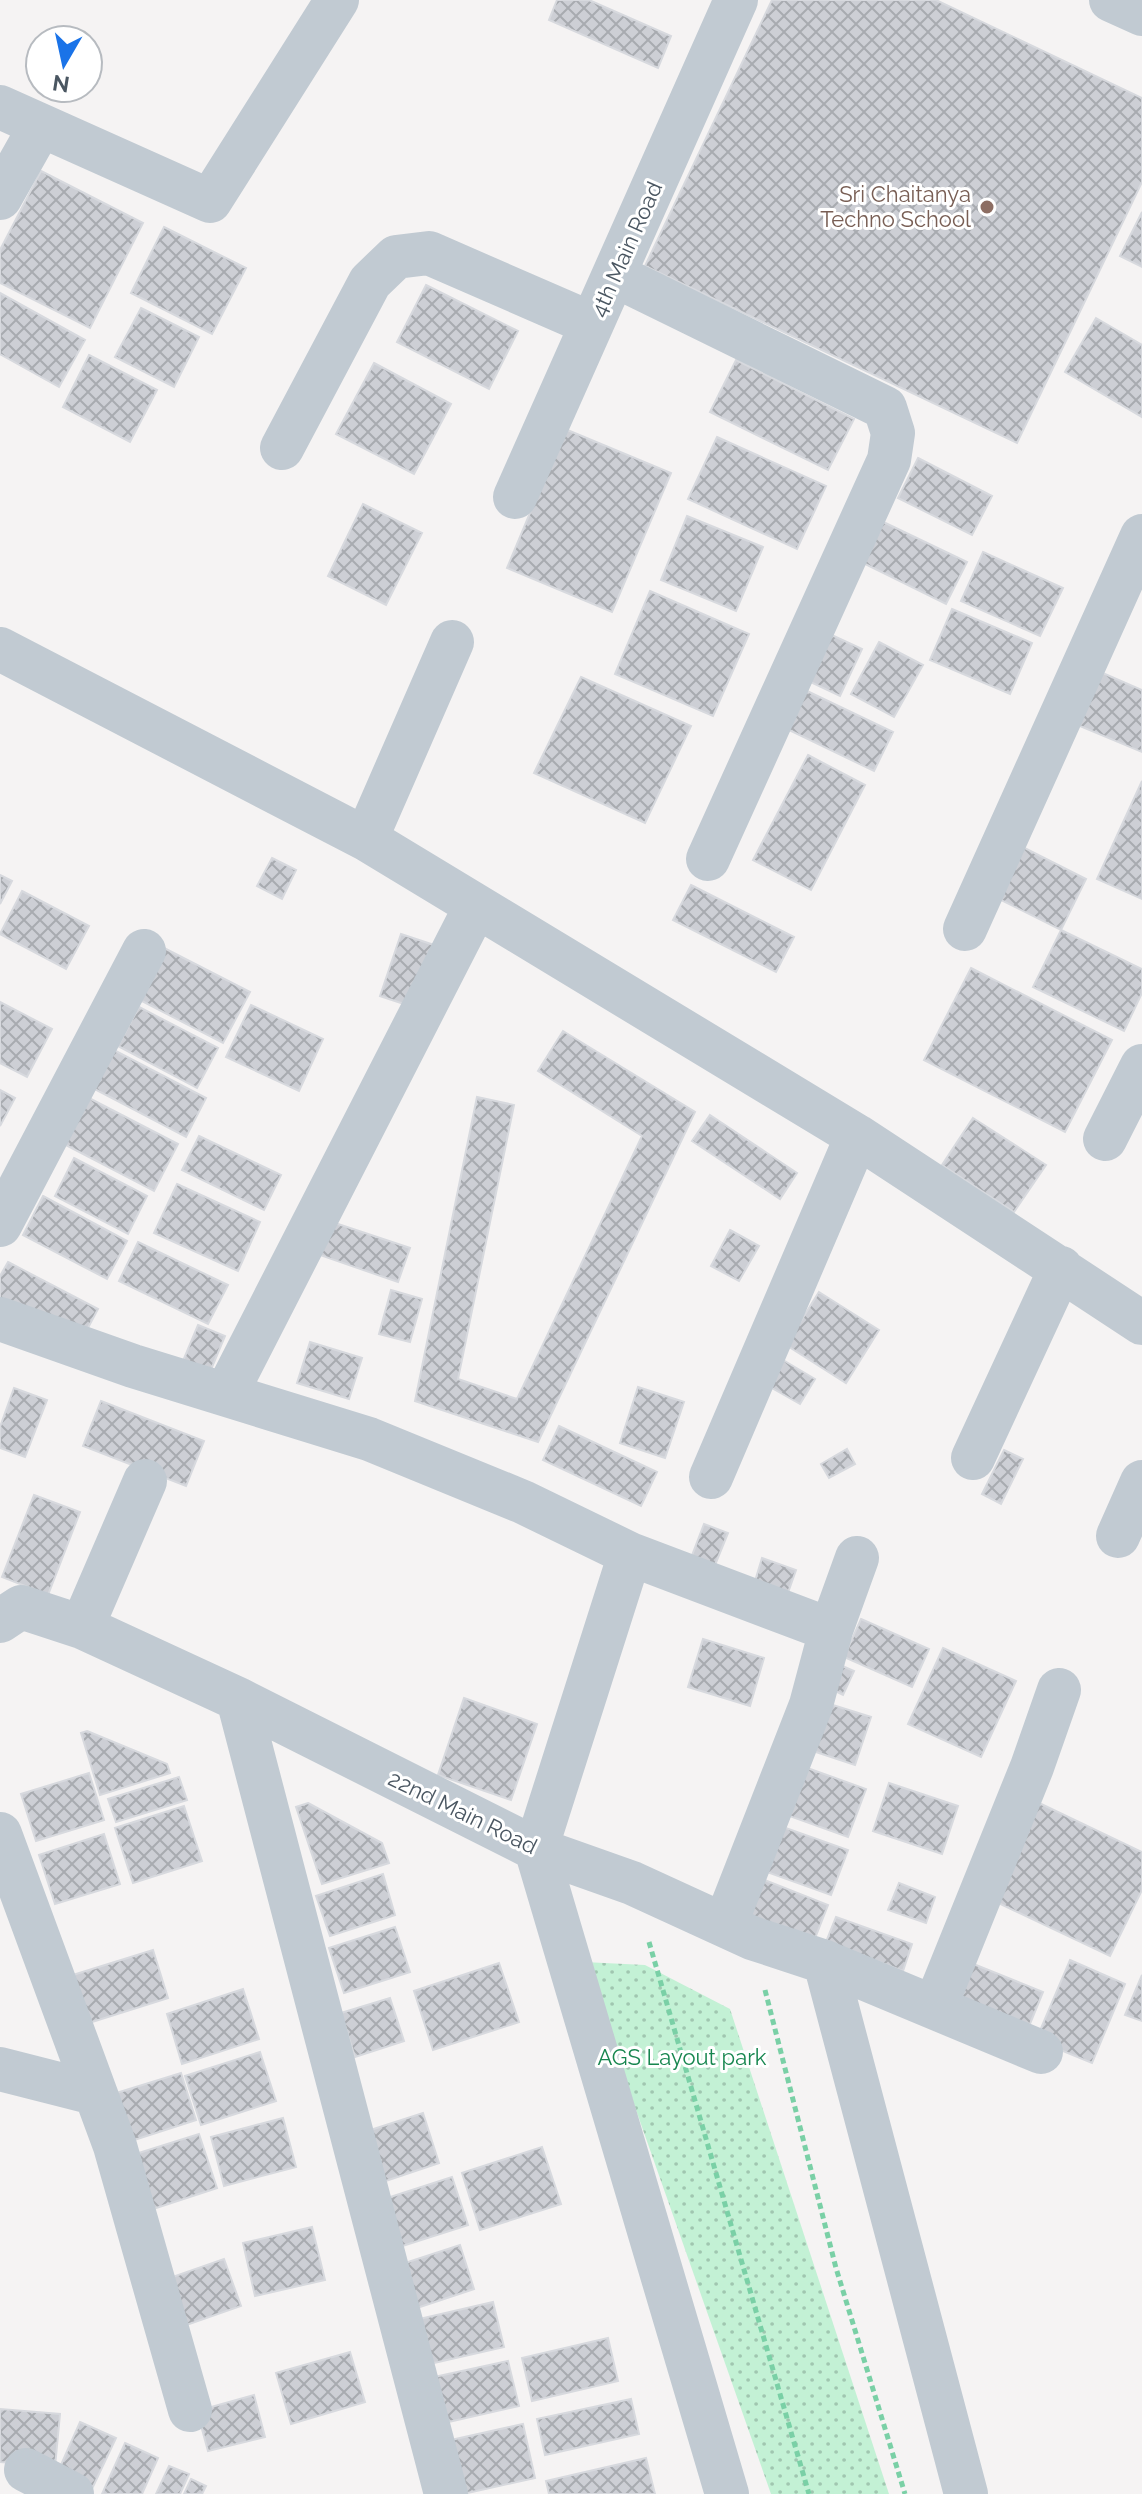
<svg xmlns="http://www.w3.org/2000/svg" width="1142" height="2494" viewBox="0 0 1142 2494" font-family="Raleway,sans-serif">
  <defs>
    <pattern id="grass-dots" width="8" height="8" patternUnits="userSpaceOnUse" patternTransform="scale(2)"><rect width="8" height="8" fill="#c3f1d5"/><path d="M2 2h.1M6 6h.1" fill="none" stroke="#a0c6b0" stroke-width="1.8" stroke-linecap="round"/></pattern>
    <pattern id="building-cross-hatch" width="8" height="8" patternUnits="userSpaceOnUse" patternTransform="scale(2)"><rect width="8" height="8" fill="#cdcfd5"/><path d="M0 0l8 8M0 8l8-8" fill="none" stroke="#a8abb0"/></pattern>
  </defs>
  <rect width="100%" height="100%" fill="#f5f3f3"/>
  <path fill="url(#grass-dots)" d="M584,1962L645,1965L730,2009L889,2494H771Z"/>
  <path fill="url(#building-cross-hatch)" stroke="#d7d9de" stroke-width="2" d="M557,0H589L671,36L658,68L549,20Z
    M772,0H936L1142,98V182L1017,443L645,266Z
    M41,171L143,223L90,328L0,283V250Z
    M1142,212V267L1120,256Z
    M164,227L246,268L212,334L131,293Z
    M426,285L518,331L489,389L397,342Z
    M0,293L85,340L59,387L0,354Z
    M141,308L199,337L174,387L115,357Z
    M1096,318L1142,345V417L1065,372Z
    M89,355L157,390L130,442L63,407Z
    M736,360L854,419L828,470L710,412Z
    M374,363L451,404L414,474L336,434Z
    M565,429L671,473L612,612L507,568Z
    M717,437L826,486L797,549L688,499Z
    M918,458L992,496L972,535L898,498Z
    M363,504L422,533L386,605L328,576Z
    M687,516L763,547L736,611L661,580Z
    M875,518L967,562L946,604L855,559Z
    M983,552L1063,588L1040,636L961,601Z
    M650,591L749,634L713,716L615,674Z
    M952,609L1032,643L1010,694L930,660Z
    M823,631L862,649L840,696L802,678Z
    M879,642L923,665L894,717L851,694Z
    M1098,671L1142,690V752L1075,724Z
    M581,677L691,726L645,823L534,773Z
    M805,690L893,732L874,771L787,729Z
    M808,755L865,785L811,890L753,860Z
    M1142,781V899L1097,879Z
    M1013,842L1086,879L1061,930L987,893Z
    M272,858L296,870L282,899L257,886Z
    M0,875L12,881L0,904Z
    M691,885L794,937L776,972L673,920Z
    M22,891L89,926L66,969L0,934Z
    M1061,930L1142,969V993L1124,1031L1033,987Z
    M401,934L440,947L419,1009L380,996Z
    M164,948L250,992L223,1043L138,999Z
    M971,968L1112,1040L1065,1132L924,1060Z
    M0,1002L52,1029L27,1077L0,1063Z
    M251,1005L323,1039L299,1091L226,1057Z
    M139,1007L218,1048L197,1088L118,1046Z
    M563,1031L695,1112L538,1442L415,1401L477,1097L514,1105L458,1379L517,1399L642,1136L538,1071Z
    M108,1047L206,1098L186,1137L87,1085Z
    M0,1090L15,1098L0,1126Z
    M87,1097L178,1144L154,1191L62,1143Z
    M710,1115L797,1173L780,1199L692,1141Z
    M973,1118L1046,1165L1014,1212L942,1165Z
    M199,1136L281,1175L264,1210L182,1170Z
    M74,1158L147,1196L128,1234L55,1196Z
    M177,1184L260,1222L238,1271L154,1233Z
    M43,1196L127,1241L107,1279L23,1235Z
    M329,1221L410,1248L398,1282L317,1254Z
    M730,1230L759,1246L739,1281L711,1266Z
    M138,1242L228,1285L208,1324L119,1281Z
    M8,1262L98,1309L80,1343L0,1301V1276Z
    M391,1290L422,1299L410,1342L379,1334Z
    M819,1292L879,1330L846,1383L786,1345Z
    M198,1325L225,1336L205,1384L178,1373Z
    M310,1342L362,1358L349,1399L297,1383Z
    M778,1357L815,1379L800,1404L763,1383Z
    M638,1387L684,1402L665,1458L620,1443Z
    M14,1388L47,1400L25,1457L0,1448V1427Z
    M101,1401L204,1441L186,1486L83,1446Z
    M559,1426L657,1472L641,1506L543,1460Z
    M847,1449L855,1464L829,1478L821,1464Z
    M1004,1450L1023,1459L1001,1504L982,1494Z
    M34,1495L80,1512L48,1595L2,1577Z
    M704,1524L728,1533L711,1575L688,1566Z
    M762,1558L796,1570L785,1601L752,1591Z
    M861,1619L929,1649L912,1687L844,1657Z
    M703,1639L764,1658L750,1706L688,1687Z
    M943,1648L1016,1681L981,1757L908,1724Z
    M840,1665L854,1671L843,1695L829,1688Z
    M464,1698L537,1724L511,1800L438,1775Z
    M820,1701L871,1717L855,1765L804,1748Z
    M87,1731L167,1764L170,1773L100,1795L81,1733Z
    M799,1765L866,1789L848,1837L781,1813Z
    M89,1773L104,1820L36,1841L21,1794Z
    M179,1777L187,1800L116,1822L108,1799Z
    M889,1783L958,1806L942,1854L873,1831Z
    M1037,1802L1142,1852V1890L1110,1956L992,1900Z
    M308,1803L382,1843L389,1863L322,1884L296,1807Z
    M184,1806L202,1861L133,1883L115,1828Z
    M780,1826L848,1850L831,1895L764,1871Z
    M104,1834L120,1884L55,1904L39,1855Z
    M383,1874L395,1915L330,1936L316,1896Z
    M762,1879L828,1905L812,1946L745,1920Z
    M899,1883L935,1897L926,1923L888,1910Z
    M836,1917L912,1944L903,1971L826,1942Z
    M395,1927L410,1972L344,1993L329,1948Z
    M153,1950L168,1998L89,2023L73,1975Z
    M1070,1960L1125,1984L1092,2063L1036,2040Z
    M499,1963L519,2022L433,2050L414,1991Z
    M971,1963L1043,1992L1023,2041L951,2012Z
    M1142,1975V2021L1125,2015Z
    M243,1989L259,2039L182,2064L167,2014Z
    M390,1998L404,2041L355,2057L341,2013Z
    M260,2052L276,2101L201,2125L185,2076Z
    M181,2073L196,2120L125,2143L110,2095Z
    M423,2113L439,2163L368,2187L352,2136Z
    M283,2118L296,2167L224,2186L211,2137Z
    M199,2134L217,2188L141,2213L123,2158Z
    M542,2147L561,2204L480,2230L462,2173Z
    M452,2177L468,2225L390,2250L375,2202Z
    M312,2227L325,2280L255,2296L243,2243Z
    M460,2245L474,2289L408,2311L393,2267Z
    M224,2259L241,2306L175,2329L158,2282Z
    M493,2302L504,2347L425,2365L415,2320Z
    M608,2338L618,2381L532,2401L522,2358Z
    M350,2352L365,2402L291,2424L276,2373Z
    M508,2361L519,2406L444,2423L434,2377Z
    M254,2395L265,2437L208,2451L197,2411Z
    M631,2399L639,2434L545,2455L537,2419Z
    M0,2409L60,2414L55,2467L0,2462Z
    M80,2422L116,2438L91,2491L56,2476Z
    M523,2424L535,2478L463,2494L442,2442Z
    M125,2443L158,2458L142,2494H102Z
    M646,2458L655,2494H549L546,2481Z
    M169,2466L189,2474L180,2494H156Z
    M191,2479L206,2486L202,2494H184Z"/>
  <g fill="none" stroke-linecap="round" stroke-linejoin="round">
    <path stroke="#7ad0a6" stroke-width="5" stroke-dasharray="6 4" stroke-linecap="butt" d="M649,1942L809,2494
      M765,1990L836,2268L905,2494"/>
    <path stroke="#c1cad2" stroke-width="44" d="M1111,0L1142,14
      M0,107L210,201L337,0
      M0,198L40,127
      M614,275L885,408L893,433L889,460L708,859
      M282,448L370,282L396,257L429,253L592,324
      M515,497L736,0
      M0,649L366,839L857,1136L1142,1323
      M366,839L452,642
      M965,929L1142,536
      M1105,1139L1142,1066
      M0,1225L144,951
      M0,1319L133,1366L369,1439L523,1502L630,1554L831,1630L811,1705L725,1925
      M226,1394L476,906
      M973,1458L1061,1268
      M711,1477L857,1136
      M1118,1536L1142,1482
      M630,1554L536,1849L727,2494
      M0,1621L21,1607L82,1627L238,1699L536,1849L632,1883L752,1938L825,1962L1041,2052
      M82,1627L145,1481
      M831,1630L857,1558
      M238,1699L446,2494
      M0,1834L115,2146L190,2410
      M825,1962L966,2494
      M935,2007L1032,1767L1059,1690
      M0,2069L94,2093
      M26,2470L72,2494"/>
  </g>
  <circle fill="#8d6e63" stroke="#fff" stroke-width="3" cx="987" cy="207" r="8"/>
  <g text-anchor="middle" stroke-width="6" stroke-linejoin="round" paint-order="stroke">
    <g font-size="22" fill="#785e54" stroke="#fff" text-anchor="end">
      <text x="971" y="202">Sri Chaitanya<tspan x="971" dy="25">Techno School</tspan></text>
    </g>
    <g font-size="22" fill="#4a5661" stroke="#fff">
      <text transform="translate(626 249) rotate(-66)" y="8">4th Main Road</text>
      <text transform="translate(463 1812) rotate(26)" y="8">22nd Main Road</text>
    </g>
    <g font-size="22" fill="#17864f" stroke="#fff">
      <text x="682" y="2065">AGS Layout park</text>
    </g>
  </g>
  <g transform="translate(64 64) rotate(189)"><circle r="38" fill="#ffffff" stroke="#b7bbc0" stroke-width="2"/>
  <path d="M0-6L14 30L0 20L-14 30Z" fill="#1a73e8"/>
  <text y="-12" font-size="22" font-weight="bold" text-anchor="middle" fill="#4a5661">N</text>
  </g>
</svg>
